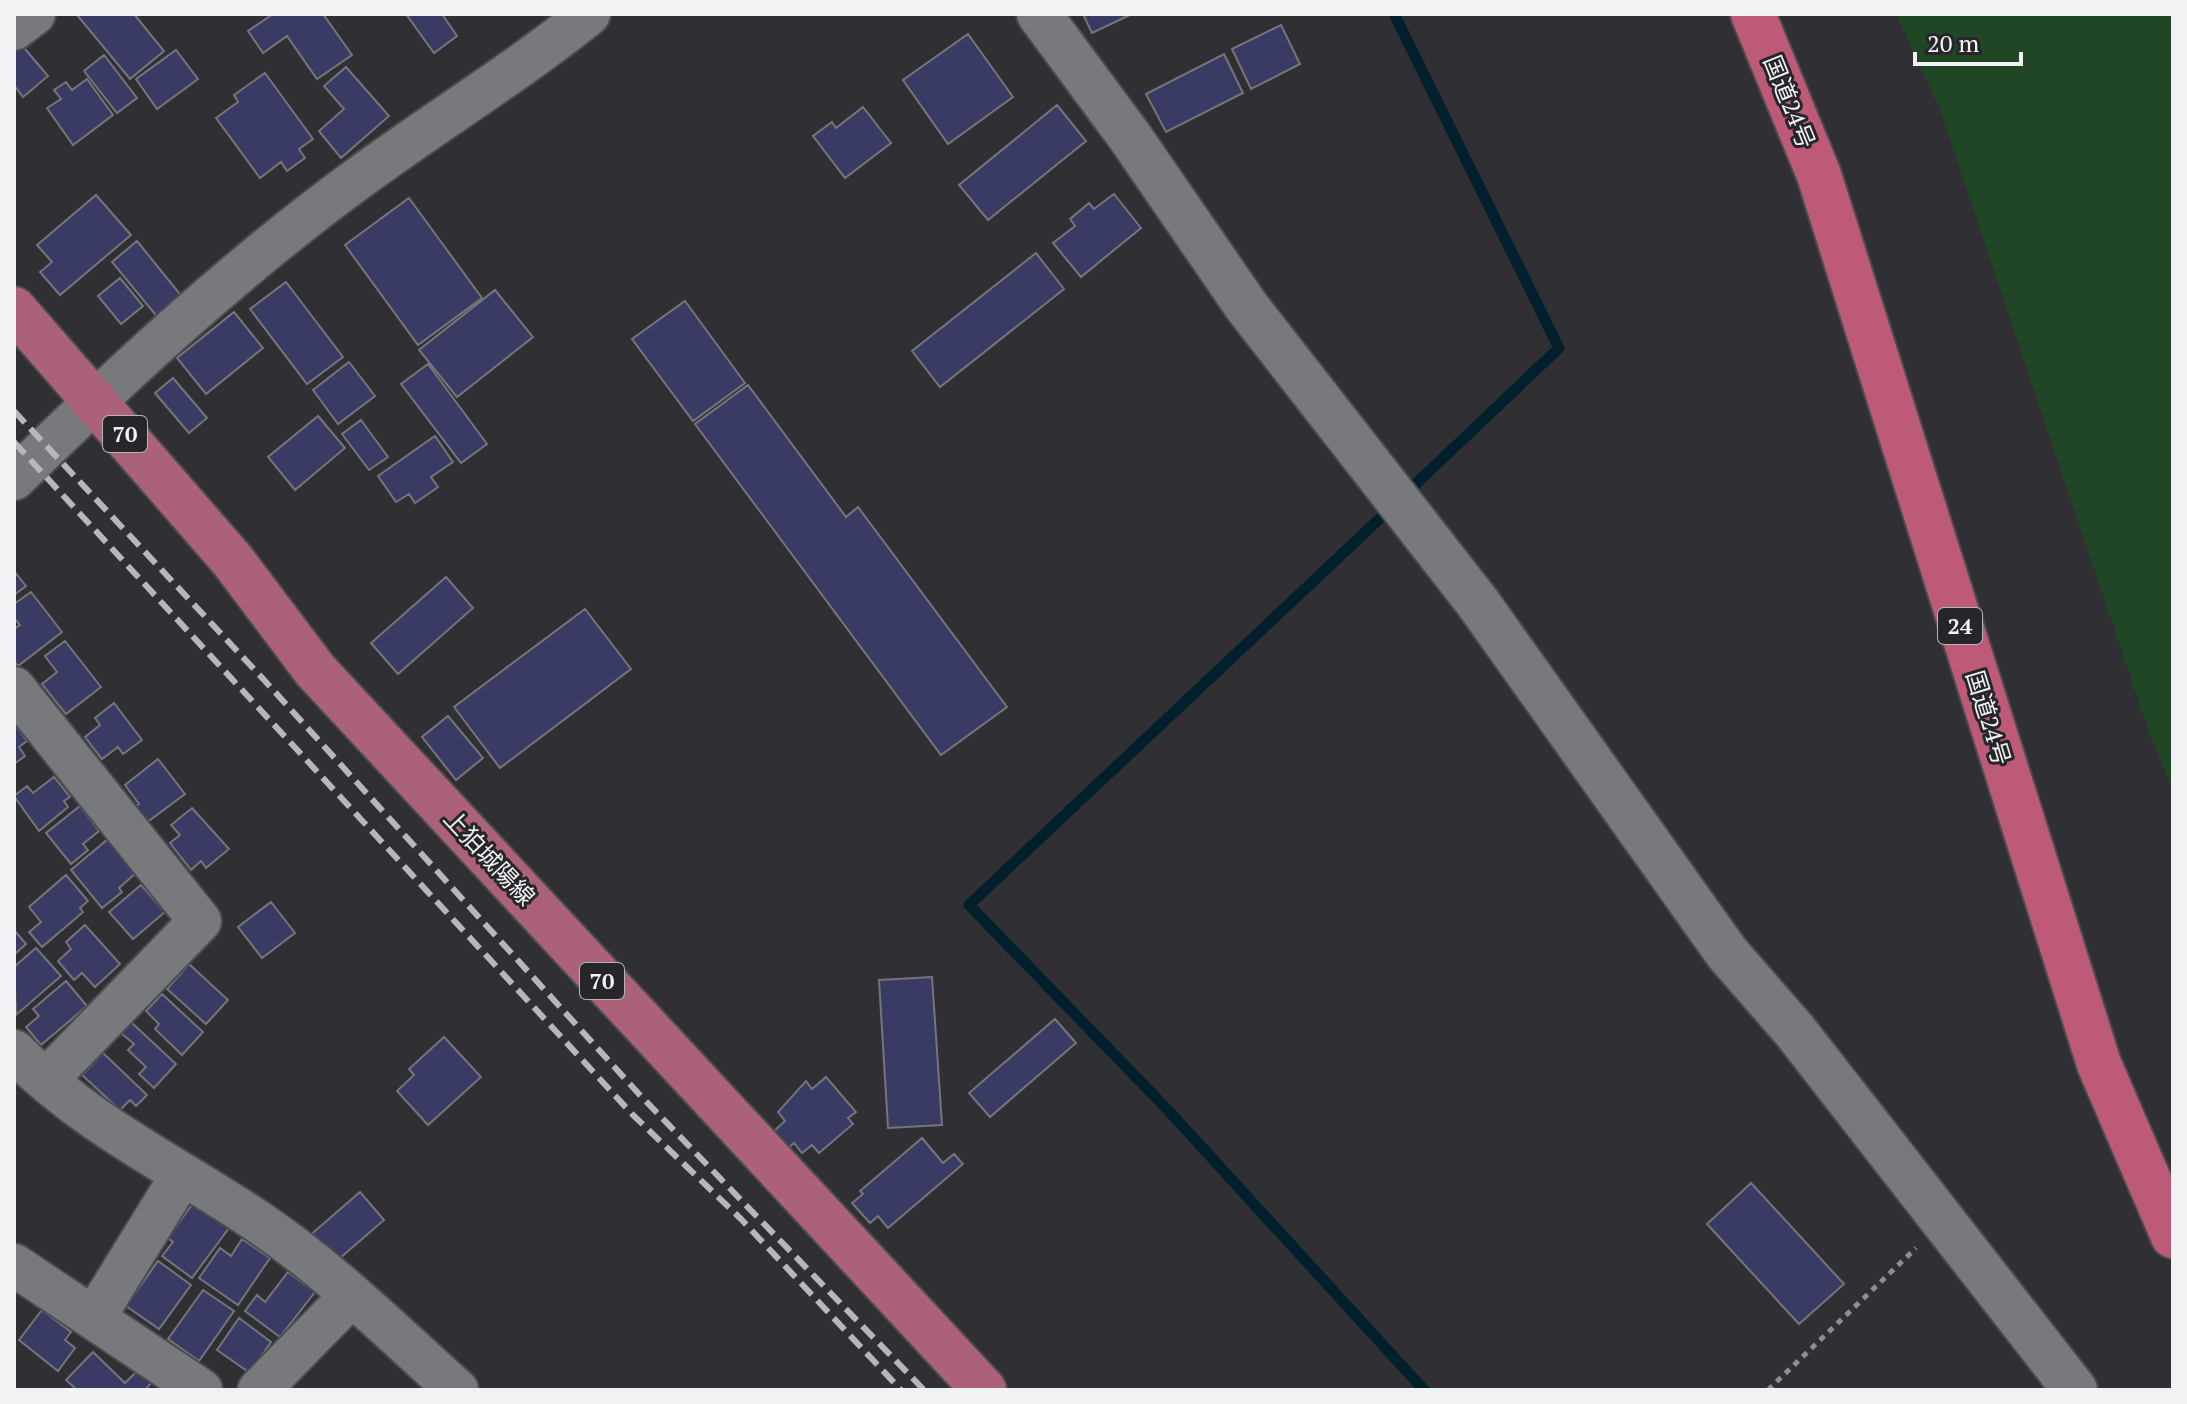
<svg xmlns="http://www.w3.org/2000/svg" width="2187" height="1404" viewBox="0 0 2187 1404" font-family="'PT Serif','Noto Sans JP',serif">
  <rect width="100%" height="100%" fill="#303034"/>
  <path fill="#214625" d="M1896,14H2173V791L2149,732L1938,104Z"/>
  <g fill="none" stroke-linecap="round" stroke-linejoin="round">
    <path stroke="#01202c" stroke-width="11" d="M1394,14L1559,348L1403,496
      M1391,508L969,905L1167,1109L1424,1390"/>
  </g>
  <path fill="#393b65" stroke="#757579" stroke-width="2" d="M134,14L164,51L130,79L77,15Z
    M273,14H323L352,55L317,79L287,36L263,53L248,31Z
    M406,14H442L457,36L434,53Z
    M1083,14H1132L1092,33Z
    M1281,25L1300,64L1251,89L1232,49Z
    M968,34L1013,97L948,144L903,80Z
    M19,42L48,76L23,97L14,85V46Z
    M176,50L198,79L157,109L136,79Z
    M1224,54L1243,93L1166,132L1146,94Z
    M104,55L137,98L117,113L84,71Z
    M346,67L389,116L341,158L319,131L344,109L324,86Z
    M265,73L313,139L299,149L305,158L287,171L281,162L260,178L216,118L238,102L234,95Z
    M87,79L113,115L73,145L47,108L61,99L54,90L66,82L72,90Z
    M1057,105L1086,141L988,220L959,185Z
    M863,107L891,143L845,178L813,136L832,122L836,128Z
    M1114,194L1141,228L1081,277L1053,243L1075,226L1070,219L1089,203L1094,209Z
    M96,195L131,235L60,295L40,272L52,262L37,245Z
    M409,198L482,298L418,345L345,245Z
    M137,241L183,298L159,319L112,262Z
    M1036,253L1064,289L940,387L912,351Z
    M120,278L143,306L121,324L98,296Z
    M286,282L343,357L307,384L250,309Z
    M495,290L533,337L457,397L419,350Z
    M685,301L745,383L693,421L632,339Z
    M234,312L263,348L206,394L177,358Z
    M349,362L375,396L338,424L313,390Z
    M428,364L487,444L461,463L401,384Z
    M173,378L207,418L189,433L155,393Z
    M748,385L846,517L858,507L1007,707L941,755L695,424Z
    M318,416L345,448L295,490L268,457Z
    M361,420L388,457L369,470L342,434Z
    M435,436L453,462L431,477L438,487L415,503L409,494L396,502L378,476Z
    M14,571L26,586L14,595Z
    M446,577L473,608L398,674L371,643Z
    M31,592L62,632L18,666L14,661V629L20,625L14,618V604Z
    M585,609L631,669L500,768L454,707Z
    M65,641L101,687L66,714L42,684L57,672L45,656Z
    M114,703L142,740L123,754L118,747L102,759L85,737L100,725L95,718Z
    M448,716L483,758L456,780L422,737Z
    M14,723L27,741L19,747L25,756L14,764Z
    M158,759L185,794L146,823L134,807L139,804L125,785Z
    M54,777L70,797L64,801L68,807L39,831L14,796L27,786L33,793Z
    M80,806L99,831L83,844L88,850L71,864L46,833Z
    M192,808L229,849L206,868L201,861L191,870L170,843L180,835L171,825Z
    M108,839L136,873L119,888L122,892L102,908L71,870Z
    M66,875L88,901L80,908L83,912L42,947L29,932L41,922L29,907Z
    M141,885L165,912L133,939L109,912Z
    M271,902L295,933L262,958L238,927Z
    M85,925L120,964L95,987L82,973L74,980L58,961L71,949L66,942Z
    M14,930L26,944L14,955Z
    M36,948L61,976L16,1015L14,967Z
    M189,964L228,1000L206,1024L167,989Z
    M932,977L942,1125L888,1128L879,980Z
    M66,981L87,1006L41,1045L26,1027L39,1016L33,1009Z
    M162,994L203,1032L182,1055L155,1029L159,1024L146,1011Z
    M1055,1019L1076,1043L990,1117L969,1093Z
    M131,1022L176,1064L154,1088L139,1074L146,1067L128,1050L134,1044L121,1033Z
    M444,1037L481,1077L428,1125L397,1091L414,1075L409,1069Z
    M103,1053L147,1095L136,1106L130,1100L120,1110L82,1075Z
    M826,1077L856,1112L848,1118L853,1124L819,1153L812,1145L802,1153L794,1143L787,1149L773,1132L785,1121L778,1112L806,1081L812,1089Z
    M922,1138L943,1163L954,1154L963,1164L888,1228L878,1216L870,1223L852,1203L863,1194L860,1191Z
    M1751,1183L1844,1284L1799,1324L1707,1224Z
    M360,1192L384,1220L332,1265L308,1237Z
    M194,1202L229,1228L192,1278L162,1256L173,1242L168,1238Z
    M242,1239L270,1258L238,1305L199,1278L220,1248L231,1256Z
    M158,1261L191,1285L159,1329L126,1306Z
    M288,1272L315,1292L280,1337L245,1311L257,1295L265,1302Z
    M203,1290L234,1311L199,1361L168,1339Z
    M42,1310L71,1332L65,1340L75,1348L58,1371L19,1340Z
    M239,1318L271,1342L250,1373L217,1350Z
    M93,1352L125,1383L138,1370L152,1382L145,1390H77L66,1380Z"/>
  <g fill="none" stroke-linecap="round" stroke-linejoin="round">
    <defs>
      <path id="minor" d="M14,29L34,14
        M14,479C121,375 231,272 352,183C430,125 513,75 589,14
        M14,688L200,921L47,1079
        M14,1051C84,1123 175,1166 257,1221C330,1270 392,1332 457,1390
        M14,1265L201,1390
        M95,1316L182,1175
        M259,1390L352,1295"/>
      <path id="tertiary" d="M1039,14L1130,137L1247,307L1478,603L1727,953L1795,1031L2075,1390"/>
      <path id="primary" d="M14,309L233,561L315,670L984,1390"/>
      <path id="trunk" d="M1753,14L1819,175L2099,1064L2173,1236"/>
    </defs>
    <use href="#minor" stroke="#4c4c4f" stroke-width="46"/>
    <use href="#tertiary" stroke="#4c4c4f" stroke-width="48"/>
    <use href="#primary" stroke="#4c4c4f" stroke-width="48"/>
    <use href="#trunk" stroke="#4c4c4f" stroke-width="48"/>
    <path stroke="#8d8e91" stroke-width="5" stroke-dasharray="6 6" stroke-linecap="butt" d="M1768,1390L1916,1248"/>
    <use href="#minor" stroke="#78797d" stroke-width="42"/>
    <use href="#tertiary" stroke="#78797d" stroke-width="44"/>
    <use href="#primary" stroke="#ab6279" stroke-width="44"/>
    <use href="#trunk" stroke="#bc5a78" stroke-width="44"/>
    <path stroke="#b6b7b9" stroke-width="6" stroke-dasharray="16 8" stroke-linecap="butt" d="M14,411L265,681L638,1093L924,1390
      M14,442L632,1114L741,1219L901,1390"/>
  </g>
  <g text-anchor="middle" stroke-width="6" stroke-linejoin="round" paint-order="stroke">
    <g fill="#26262a" stroke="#b4b5b7" stroke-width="2">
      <rect x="103" y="416" width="44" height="36" rx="6"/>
      <rect x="1938" y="608" width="44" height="36" rx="6"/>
      <rect x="580" y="963" width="44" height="36" rx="6"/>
    </g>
    <g font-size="22" font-weight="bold" fill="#f1f2f4">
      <text x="125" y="442">70</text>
      <text x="1960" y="634">24</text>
      <text x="602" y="989">70</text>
    </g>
    <g font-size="24" fill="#f1f2f4" stroke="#26262a">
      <text transform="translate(1789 102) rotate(68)" y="8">国道24号</text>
      <text transform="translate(1988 718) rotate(73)" y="8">国道24号</text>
      <text transform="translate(489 858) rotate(47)" y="8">上狛城陽線</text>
    </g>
  </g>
  <rect width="2187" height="1404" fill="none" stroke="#f1f2f4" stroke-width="32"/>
  <path d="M1915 52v12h106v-12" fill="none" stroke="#f1f2f4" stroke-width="4"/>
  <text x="1927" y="52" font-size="24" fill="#f1f2f4" stroke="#26262a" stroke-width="6" paint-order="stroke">20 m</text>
</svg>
